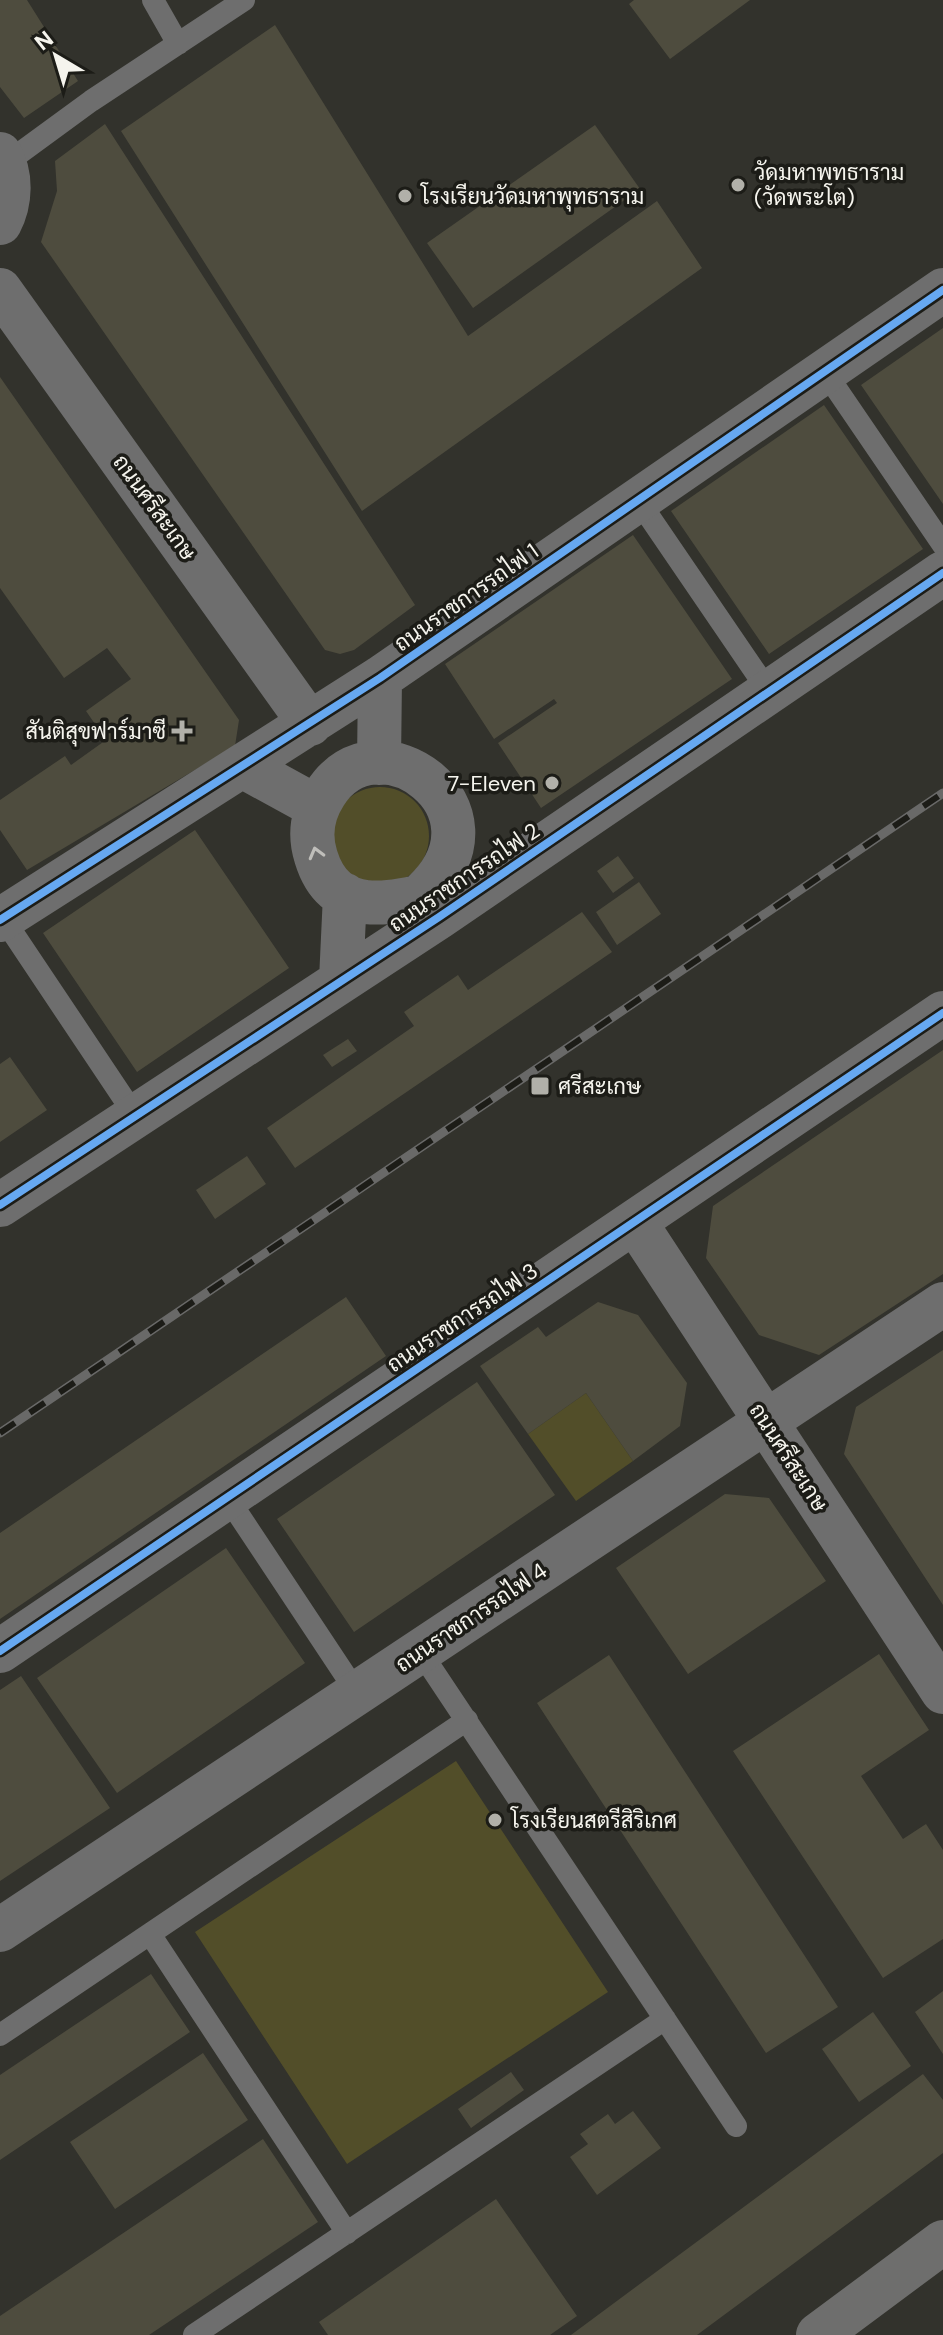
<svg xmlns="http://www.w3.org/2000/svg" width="943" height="2335" viewBox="0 0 943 2335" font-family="'DM Sans',Sarabun,sans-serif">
  <rect width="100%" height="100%" fill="#32322c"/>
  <path fill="#524e29" d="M331 836a49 49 0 1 1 98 0a49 49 0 1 1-98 0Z
    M586,1393L633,1461L576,1501L528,1434Z
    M456,1761L608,1992L347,2164L195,1932Z"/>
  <path fill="#4e4c3e" d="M0,0H27L78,81L24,118L0,87Z
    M634,0H750L670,59L629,4Z
    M275,25L468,336L657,201L702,268L362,511L121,131Z
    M105,124L415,605L354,650L340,654L325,650L41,242L57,191L55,161Z
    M595,125L640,189L473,308L427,243Z
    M943,328V504L861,385Z
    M0,377L239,720L235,746L27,870L0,830V800L65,756L71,765L106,740L86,711L131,679L107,648L64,678L0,588Z
    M824,405L923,549L769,654L671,511Z
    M633,535L732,679L541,808L498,743L557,703L554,699L494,739L445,664Z
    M195,830L289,968L137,1072L43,933Z
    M618,856L634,878L613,893L597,871Z
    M639,882L661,914L617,945L596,912Z
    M582,912L612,952L295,1168L267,1128L414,1026L404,1012L458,975L468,990Z
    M348,1039L357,1051L332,1067L323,1055Z
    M943,1050V1274L819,1355L759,1335L706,1258L713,1206Z
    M10,1057L47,1110L0,1142V1064Z
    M247,1156L266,1184L215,1219L196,1190Z
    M346,1297L386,1356L0,1619V1533Z
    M598,1302L638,1315L687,1383L680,1426L633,1461L586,1393L528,1434L480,1366L538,1327L546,1337Z
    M943,1350V1605L844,1454L856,1407Z
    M477,1382L555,1495L354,1632L277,1519Z
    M725,1494L769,1498L826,1581L688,1674L616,1568Z
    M226,1548L305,1663L117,1793L37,1678Z
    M879,1654L929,1730L861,1776L903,1839L926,1824L943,1850V1939L883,1978L733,1751Z
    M609,1655L838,2007L766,2053L537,1703Z
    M21,1676L110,1808L0,1881V1690Z
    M151,1974L190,2032L0,2160V2075Z
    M943,1991V2054L915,2012Z
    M873,2012L911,2066L859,2102L822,2049Z
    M203,2053L248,2120L115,2209L70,2142Z
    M511,2072L524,2090L471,2128L458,2109Z
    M923,2074L943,2100V2153L697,2335H571Z
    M633,2111L661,2148L597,2195L570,2157L588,2144L580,2134L608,2114L615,2124Z
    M263,2139L318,2222L149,2335H0V2316Z
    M496,2199L577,2316L550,2335H328L319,2322Z"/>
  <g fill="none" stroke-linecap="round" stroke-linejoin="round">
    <path stroke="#6e6e6e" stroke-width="22" d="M153,0L178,44
      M5,164L91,101L244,0
      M825,372L943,545
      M638,500L769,692
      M3,918L134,1114
      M227,1497L357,1693
      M420,1651L736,2126
      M150,1934L347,2233
      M0,2035L467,1720
      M194,2335L665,2019"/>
    <path stroke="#6e6e6e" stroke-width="44" d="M0,154C12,175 11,202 0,223
      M0,290L310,724
      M379,763L380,678
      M244,767L317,807
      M423,893C514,808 376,711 325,794C312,814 309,835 316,857C339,932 417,894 468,885
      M0,920L380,678L943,290
      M341,980L345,895
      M0,1205L439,917L943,573
      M635,1222L943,1692
      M0,1651L943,1013
      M0,1930L943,1304"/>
    <path stroke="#6e6e6d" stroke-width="44" d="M818,2335L943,2242"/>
    <defs>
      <path id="rail" d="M0,1433L943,793"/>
    </defs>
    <use href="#rail" stroke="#696968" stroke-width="9"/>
    <use href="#rail" stroke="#1c1c17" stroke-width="6" stroke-dasharray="18" stroke-linecap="butt"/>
    <defs>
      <path id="cycleway" d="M0,920L380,678L943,290
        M0,1205L439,917L943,573
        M0,1651L943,1013"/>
    </defs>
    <use href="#cycleway" stroke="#1c1c17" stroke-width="13"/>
    <use href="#cycleway" stroke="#66a8f1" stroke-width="8"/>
  </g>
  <defs><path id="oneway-chevron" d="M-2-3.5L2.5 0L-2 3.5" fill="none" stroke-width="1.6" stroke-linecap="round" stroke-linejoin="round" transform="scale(2)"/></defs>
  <use stroke="#bfbeba" href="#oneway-chevron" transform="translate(316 853) rotate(-105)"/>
  <g fill="#b1b0a9" stroke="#1c1c17" stroke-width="3">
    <circle cx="738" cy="185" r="8"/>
    <circle cx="405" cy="196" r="8"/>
    <path d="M178 719h8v8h8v8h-8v8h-8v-8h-8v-8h8z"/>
    <circle cx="552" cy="783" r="8"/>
    <rect x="530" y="1076" width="20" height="20" rx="4"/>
    <circle cx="495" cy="1820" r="8"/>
  </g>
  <g text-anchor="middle" stroke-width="7" stroke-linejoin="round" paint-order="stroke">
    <g font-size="22" fill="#f5f4ed" stroke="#1c1c17" text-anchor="start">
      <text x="754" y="180">วัดมหาพุทธาราม<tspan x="754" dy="25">(วัดพระโต)</tspan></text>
      <text x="421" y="204">โรงเรียนวัดมหาพุทธาราม</text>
      <text x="166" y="739" text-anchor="end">สันติสุขฟาร์มาซี</text>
      <text x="536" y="791" text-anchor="end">7-Eleven</text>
      <text x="558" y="1094">ศรีสะเกษ</text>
      <text x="511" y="1828">โรงเรียนสตรีสิริเกศ</text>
    </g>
    <g font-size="22" fill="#f5f4ed" stroke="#1c1c17">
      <text transform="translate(155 507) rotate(54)" y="8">ถนนศรีสะเกษ</text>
      <text transform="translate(466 597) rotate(-35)" y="8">ถนนราชการรถไฟ 1</text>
      <text transform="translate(464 877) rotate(-34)" y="8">ถนนราชการรถไฟ 2</text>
      <text transform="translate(462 1317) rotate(-34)" y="8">ถนนราชการรถไฟ 3</text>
      <text transform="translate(789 1457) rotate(57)" y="8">ถนนศรีสะเกษ</text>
      <text transform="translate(471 1617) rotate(-34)" y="8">ถนนราชการรถไฟ 4</text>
    </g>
  </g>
  <g transform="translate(56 56) rotate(322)" stroke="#1c1c17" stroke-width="6" paint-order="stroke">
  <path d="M0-6L14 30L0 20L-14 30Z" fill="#f5f4ed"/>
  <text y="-12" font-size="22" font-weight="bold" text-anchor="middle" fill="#f5f4ed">N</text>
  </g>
</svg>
